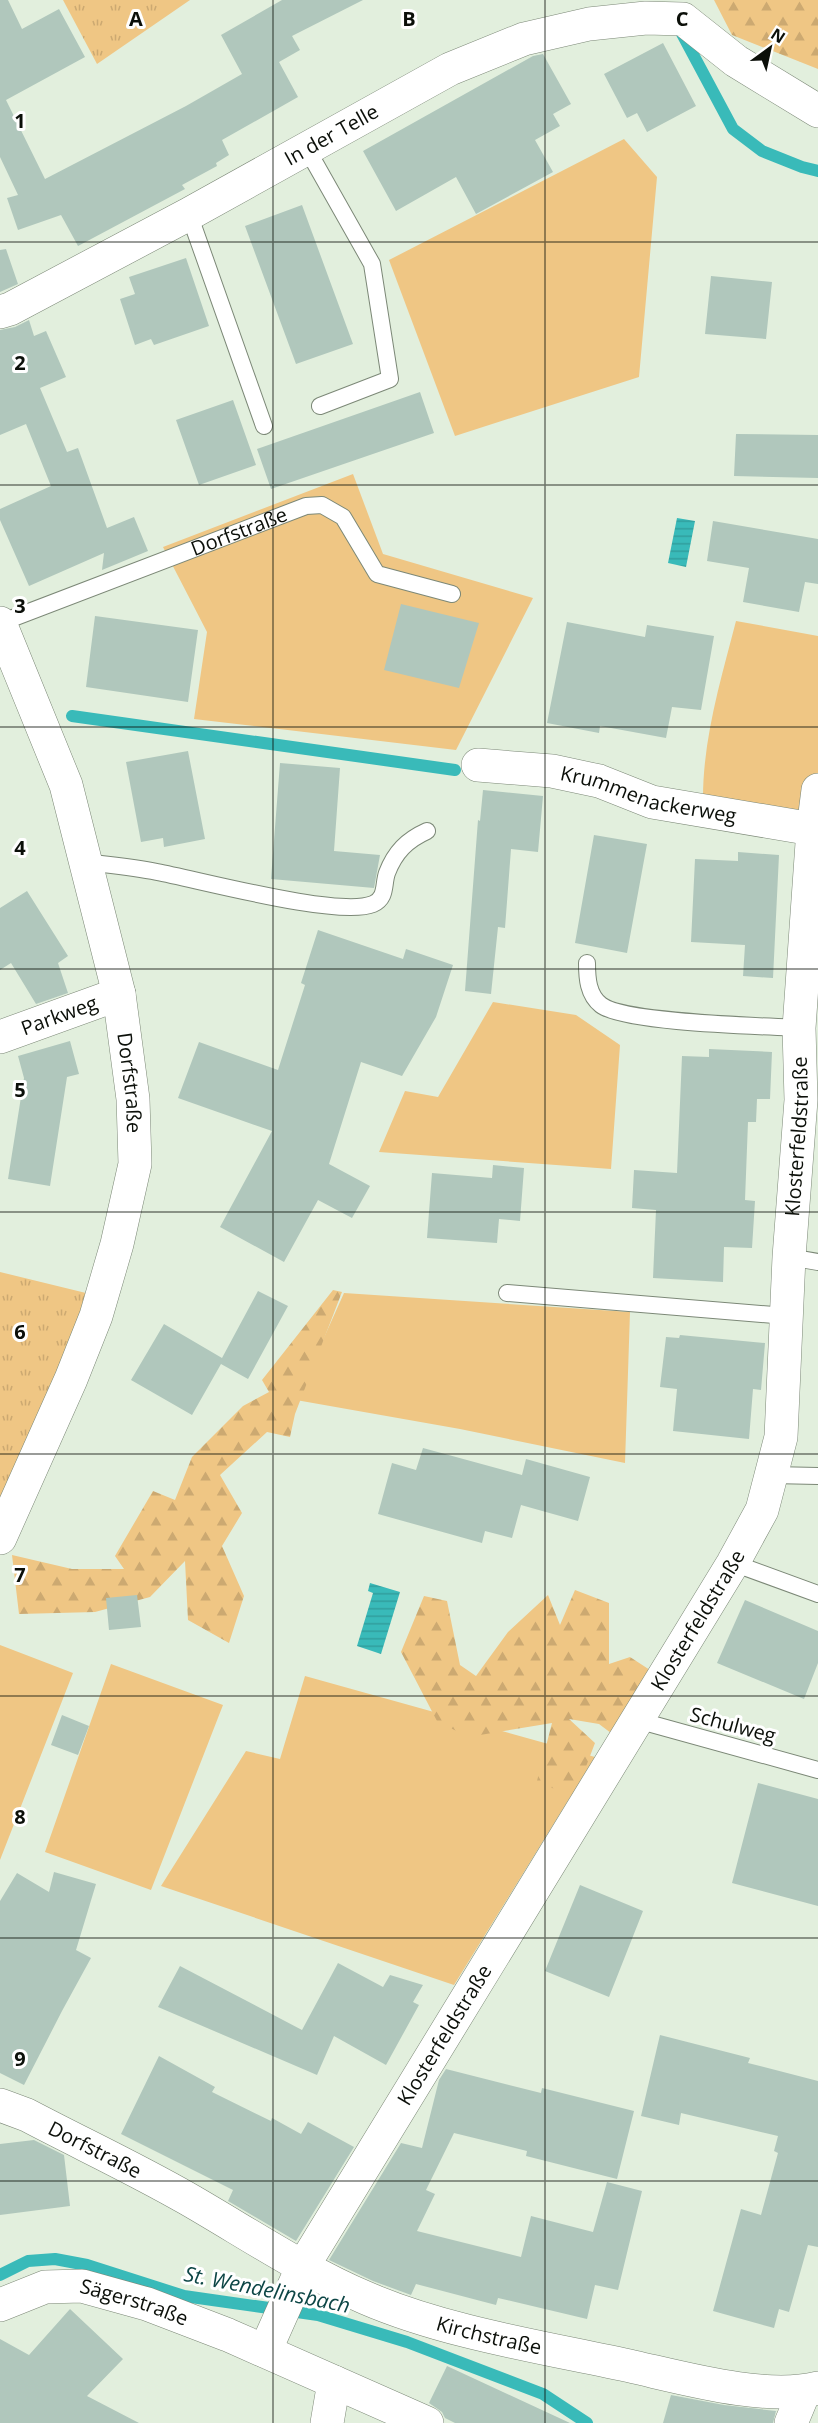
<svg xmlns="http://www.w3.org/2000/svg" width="818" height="2423" viewBox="0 0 818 2423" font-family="'Open Sans',sans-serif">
  <defs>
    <pattern id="forest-firs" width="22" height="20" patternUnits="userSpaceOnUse" patternTransform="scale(1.5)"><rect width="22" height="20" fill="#efc684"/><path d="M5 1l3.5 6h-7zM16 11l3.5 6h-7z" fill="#cca971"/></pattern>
    <pattern id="park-tufts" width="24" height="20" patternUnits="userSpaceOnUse" patternTransform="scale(1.5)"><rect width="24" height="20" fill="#efc684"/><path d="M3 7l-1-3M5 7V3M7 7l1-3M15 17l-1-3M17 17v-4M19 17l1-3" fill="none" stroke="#cca971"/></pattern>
    <pattern id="water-rules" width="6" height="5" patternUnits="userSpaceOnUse" patternTransform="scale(1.5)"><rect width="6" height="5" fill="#39bab9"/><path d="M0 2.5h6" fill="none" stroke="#319f9e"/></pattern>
  </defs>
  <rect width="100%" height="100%" fill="#e2efdd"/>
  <path fill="#efc684" d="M624,139L657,177L639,377L455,436L389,260Z
    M353,474L383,554L533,598L456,750L194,719L207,632L163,547Z
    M736,621L818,636V822L703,798C703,738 721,679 736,621Z
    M493,1002L576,1015L620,1045L611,1169L379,1152L405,1091L438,1097Z
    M344,1293L630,1312L625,1463L460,1429L296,1400Z
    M0,1645L73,1673L0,1860Z
    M111,1664L223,1705L151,1890L45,1852Z
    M305,1676L595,1757L454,1985L161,1886L246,1751L280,1759Z"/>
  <path fill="url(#forest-firs)" d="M714,0H818V69L732,35Z
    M333,1290L342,1292L295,1414L290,1437L267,1432L220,1475L242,1513L222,1546L244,1596L229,1643L188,1620L185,1561L150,1597L95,1612L19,1614L12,1555L72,1569H124L115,1556L153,1491L175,1500L192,1457L243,1406L269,1392L262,1380Z
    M575,1590L609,1603V1664L630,1657L653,1672L611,1733L599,1724L569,1719L595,1743L574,1798L537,1781L552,1723L468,1737L437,1721L401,1652L424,1596L447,1601L460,1665L476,1676L508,1632L548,1595L560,1625Z"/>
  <path fill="url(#park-tufts)" d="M63,0H190L97,64Z
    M0,1272L86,1293L64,1368L0,1507Z"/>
  <path fill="url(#water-rules)" d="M677,518L695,521L686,567L668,563Z
    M370,1583L400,1592L381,1654L357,1646L373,1593L368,1591Z"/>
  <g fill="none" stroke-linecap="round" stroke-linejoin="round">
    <path stroke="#39bab9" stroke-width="12" d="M680,30L733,129L762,151L802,167L818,171
      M72,716L455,770
      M0,2275L28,2261L55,2259L87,2265L184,2296L318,2315L407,2342L543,2394L587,2423"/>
  </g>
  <path fill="#b0c7bc" d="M0,0H8L22,29L59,9L85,57L6,100L45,179L186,106L242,74L221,35L282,0H363L292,36L300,50L279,62L298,97L222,140L229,155L216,163L217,166L182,185L185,189L78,246L61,215L18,230L7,198L18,195L0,157Z
    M663,43L696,106L647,132L637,113L627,118L604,74Z
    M543,54L571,104L553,114L560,126L535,140L553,172L476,214L456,177L396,211L363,151L533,56Z
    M302,205L353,344L296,364L245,226Z
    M6,249L18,284L0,292V250Z
    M186,258L209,326L154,345L151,339L135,345L120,299L135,294L129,277Z
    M711,276L772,282L766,339L705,334Z
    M29,320L34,336L46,331L66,377L40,388L67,452L78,448L107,528L134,517L148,551L102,570L104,553L29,586L0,520V509L51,486L26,424L0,435V330L15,327Z
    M420,392L434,433L271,489L257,449Z
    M233,400L256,465L199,485L176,420Z
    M736,434L818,435V478L734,476Z
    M713,521L818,539V584L805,582L799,612L743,602L749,568L707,561Z
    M401,604L479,623L459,688L384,670Z
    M95,616L198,630L188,702L86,687Z
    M567,622L645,637L647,625L714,636L701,710L672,707L666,738L600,726L599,733L547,723Z
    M188,751L205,839L164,847L163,838L141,842L126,762Z
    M280,763L340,768L334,851L380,855L374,888L271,879Z
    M483,790L543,796L538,852L511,849L505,928L498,927L491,994L465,991L478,820L480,821Z
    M594,835L647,844L627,953L575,943Z
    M738,852L779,855L773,978L743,976L745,945L691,942L695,859L738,861Z
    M27,891L68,956L58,963L68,993L36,1004L11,963L0,970V908Z
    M318,930L403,959L406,949L453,965L436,1017L402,1076L361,1062L329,1164L370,1186L352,1218L318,1200L284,1262L220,1227L272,1131L178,1098L199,1042L278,1070L305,985L301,983Z
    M70,1041L79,1074L67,1077L50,1186L8,1179L24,1078L18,1056Z
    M709,1049L772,1052L770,1099H757L756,1122H748L745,1200L755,1201L752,1248L724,1247L723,1282L653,1278L656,1210L632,1208L634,1170L677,1173L682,1056L709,1057Z
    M493,1165L524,1168L520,1221L499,1219L497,1243L427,1238L432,1173L492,1178Z
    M258,1291L288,1306L248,1379L221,1364L192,1415L131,1380L164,1324L222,1358Z
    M680,1335L765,1343L761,1390L753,1389L749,1439L673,1431L677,1389L660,1387L666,1337L679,1338Z
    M423,1448L522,1475L526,1459L590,1477L578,1521L521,1505L512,1538L485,1531L482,1543L378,1514L392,1463L416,1470Z
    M137,1595L141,1627L109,1630L106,1598Z
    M745,1600L818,1631V1663L804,1699L717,1663Z
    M62,1715L89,1726L78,1755L51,1745Z
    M758,1783L818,1799V1906L732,1883Z
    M54,1872L96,1884L76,1950L91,1958L62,2011L24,2085L0,2073V1901L17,1873L49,1892Z
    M580,1885L643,1911L609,1997L545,1971Z
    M338,1963L383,1987L390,1975L423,1985L413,2002L419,2005L386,2065L334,2036L317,2075L158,2007L180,1966L302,2030Z
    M660,2035L750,2058L748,2063L818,2081V2247L808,2245L789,2312L779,2309L774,2328L713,2311L741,2209L761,2215L778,2153L774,2151L778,2136L681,2113L679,2125L641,2116Z
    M159,2056L215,2087L212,2092L271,2121L272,2118L301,2134L308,2122L354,2147L296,2241L228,2201L233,2190L121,2134Z
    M446,2069L541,2093L542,2088L634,2111L617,2179L526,2156L527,2151L454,2133L426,2190L435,2194L417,2231L521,2257L531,2216L593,2232L607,2182L642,2191L618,2290L595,2285L587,2319L498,2298L496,2305L416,2284L411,2295L373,2281L329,2260L401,2143L422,2148L439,2080Z
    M34,2140L64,2155L70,2206L0,2215V2144Z
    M70,2309L123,2359L87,2396L139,2423H0V2339L29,2355Z
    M447,2366L570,2423H455L445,2418L442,2412L429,2403Z
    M671,2395L724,2405L776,2411L773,2423H663Z"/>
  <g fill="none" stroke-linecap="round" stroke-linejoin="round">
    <defs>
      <g id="service">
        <path d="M307,149L372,264L390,379L320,406"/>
        <path d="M189,214L264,426"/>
        <path id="s1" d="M0,623L306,506L322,505L343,517L377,574L452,594"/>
        <path d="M85,862C109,865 133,867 157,872C200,880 339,918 373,904C387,898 383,884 387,873C395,852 407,840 427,831"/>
        <path d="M587,963C587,978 588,995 601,1005C624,1023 763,1026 799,1028"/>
        <path d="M789,1257L818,1262"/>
        <path d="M507,1293L786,1316"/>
        <path d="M772,1475L818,1476"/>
        <path d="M733,1563L818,1594"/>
        <path d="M637,1720L818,1770"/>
      </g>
      <g id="minor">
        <path id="s2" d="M0,312L10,309L189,214L450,69L524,39L589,24L646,18L683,19L736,61L818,111"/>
        <path id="s3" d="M0,623L66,785L119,994L133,1099L135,1164L117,1244L96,1316L71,1379L0,1538"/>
        <path id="s4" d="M478,765L552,771L599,781L652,802L818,830"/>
        <path id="s5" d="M0,1037L119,994"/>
        <path id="s6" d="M0,2105L27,2115C80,2143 136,2169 188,2199C247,2233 303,2271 366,2298C447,2333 548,2348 634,2367C687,2379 766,2401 818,2388"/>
        <path id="s7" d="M0,2305L45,2287L82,2286L147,2304L228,2335L427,2423"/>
        <path id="s8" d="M265,2351L302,2268L733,1563L762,1510L781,1437L789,1257L801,1100L799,1028L813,829L818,790"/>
        <path d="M327,2423L334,2382"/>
        <path d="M791,2423L804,2392"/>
      </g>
    </defs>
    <use href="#service" stroke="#7c8877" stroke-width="18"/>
    <use href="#minor" stroke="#7c8877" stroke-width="34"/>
    <use href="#service" stroke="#fff" stroke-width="16"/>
    <use href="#minor" stroke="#fff" stroke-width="33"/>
  </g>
  <path fill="none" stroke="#0b0f09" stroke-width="1.5" stroke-opacity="0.55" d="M273,0V2423M545,0V2423M0,242H818M0,485H818M0,727H818M0,969H818M0,1212H818M0,1454H818M0,1696H818M0,1938H818M0,2181H818"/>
  <g text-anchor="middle" stroke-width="6" stroke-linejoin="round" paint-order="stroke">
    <g font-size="20" fill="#0b0f09" stroke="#fff">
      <text dy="7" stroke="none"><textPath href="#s2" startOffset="376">In der Telle</textPath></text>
      <text dy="7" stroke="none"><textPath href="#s1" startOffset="256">Dorfstraße</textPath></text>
      <text dy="7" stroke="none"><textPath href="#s4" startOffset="174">Krummenackerweg</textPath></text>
      <text dy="7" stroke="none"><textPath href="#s5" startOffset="63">Parkweg</textPath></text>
      <text dy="7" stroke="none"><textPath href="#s3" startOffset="480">Dorfstraße</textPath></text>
      <text dy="7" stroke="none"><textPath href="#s8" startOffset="1354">Klosterfeldstraße</textPath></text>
      <text dy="7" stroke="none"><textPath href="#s8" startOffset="850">Klosterfeldstraße</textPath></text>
      <text transform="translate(733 1725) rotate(15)" y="7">Schulweg</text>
      <text dy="7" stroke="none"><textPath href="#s8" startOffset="364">Klosterfeldstraße</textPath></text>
      <text dy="7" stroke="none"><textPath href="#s6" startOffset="105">Dorfstraße</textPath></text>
      <text dy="7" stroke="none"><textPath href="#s7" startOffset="140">Sägerstraße</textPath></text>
      <text dy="7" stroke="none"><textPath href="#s6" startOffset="543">Kirchstraße</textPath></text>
    </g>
    <g font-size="21" font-style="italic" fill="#0d4646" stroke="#fff">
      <text transform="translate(267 2290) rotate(11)" y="7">St. Wendelinsbach</text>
    </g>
  </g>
  <g font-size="20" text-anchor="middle" font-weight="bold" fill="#0b0f09" stroke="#fff" stroke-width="6" stroke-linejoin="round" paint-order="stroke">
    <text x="136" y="26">A</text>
    <text x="409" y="26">B</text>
    <text x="682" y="26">C</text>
    <text x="20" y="128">1</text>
    <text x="20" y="370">2</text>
    <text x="20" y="613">3</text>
    <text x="20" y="855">4</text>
    <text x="20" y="1097">5</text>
    <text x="20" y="1339">6</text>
    <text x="20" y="1582">7</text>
    <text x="20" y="1824">8</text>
    <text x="20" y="2066">9</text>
  </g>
  <g transform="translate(770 48) rotate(33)" stroke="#ffffff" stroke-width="4.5" paint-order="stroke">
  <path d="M0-4.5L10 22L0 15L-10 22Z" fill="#0b0f09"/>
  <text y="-9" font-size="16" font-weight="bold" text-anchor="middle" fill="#0b0f09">N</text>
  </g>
</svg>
